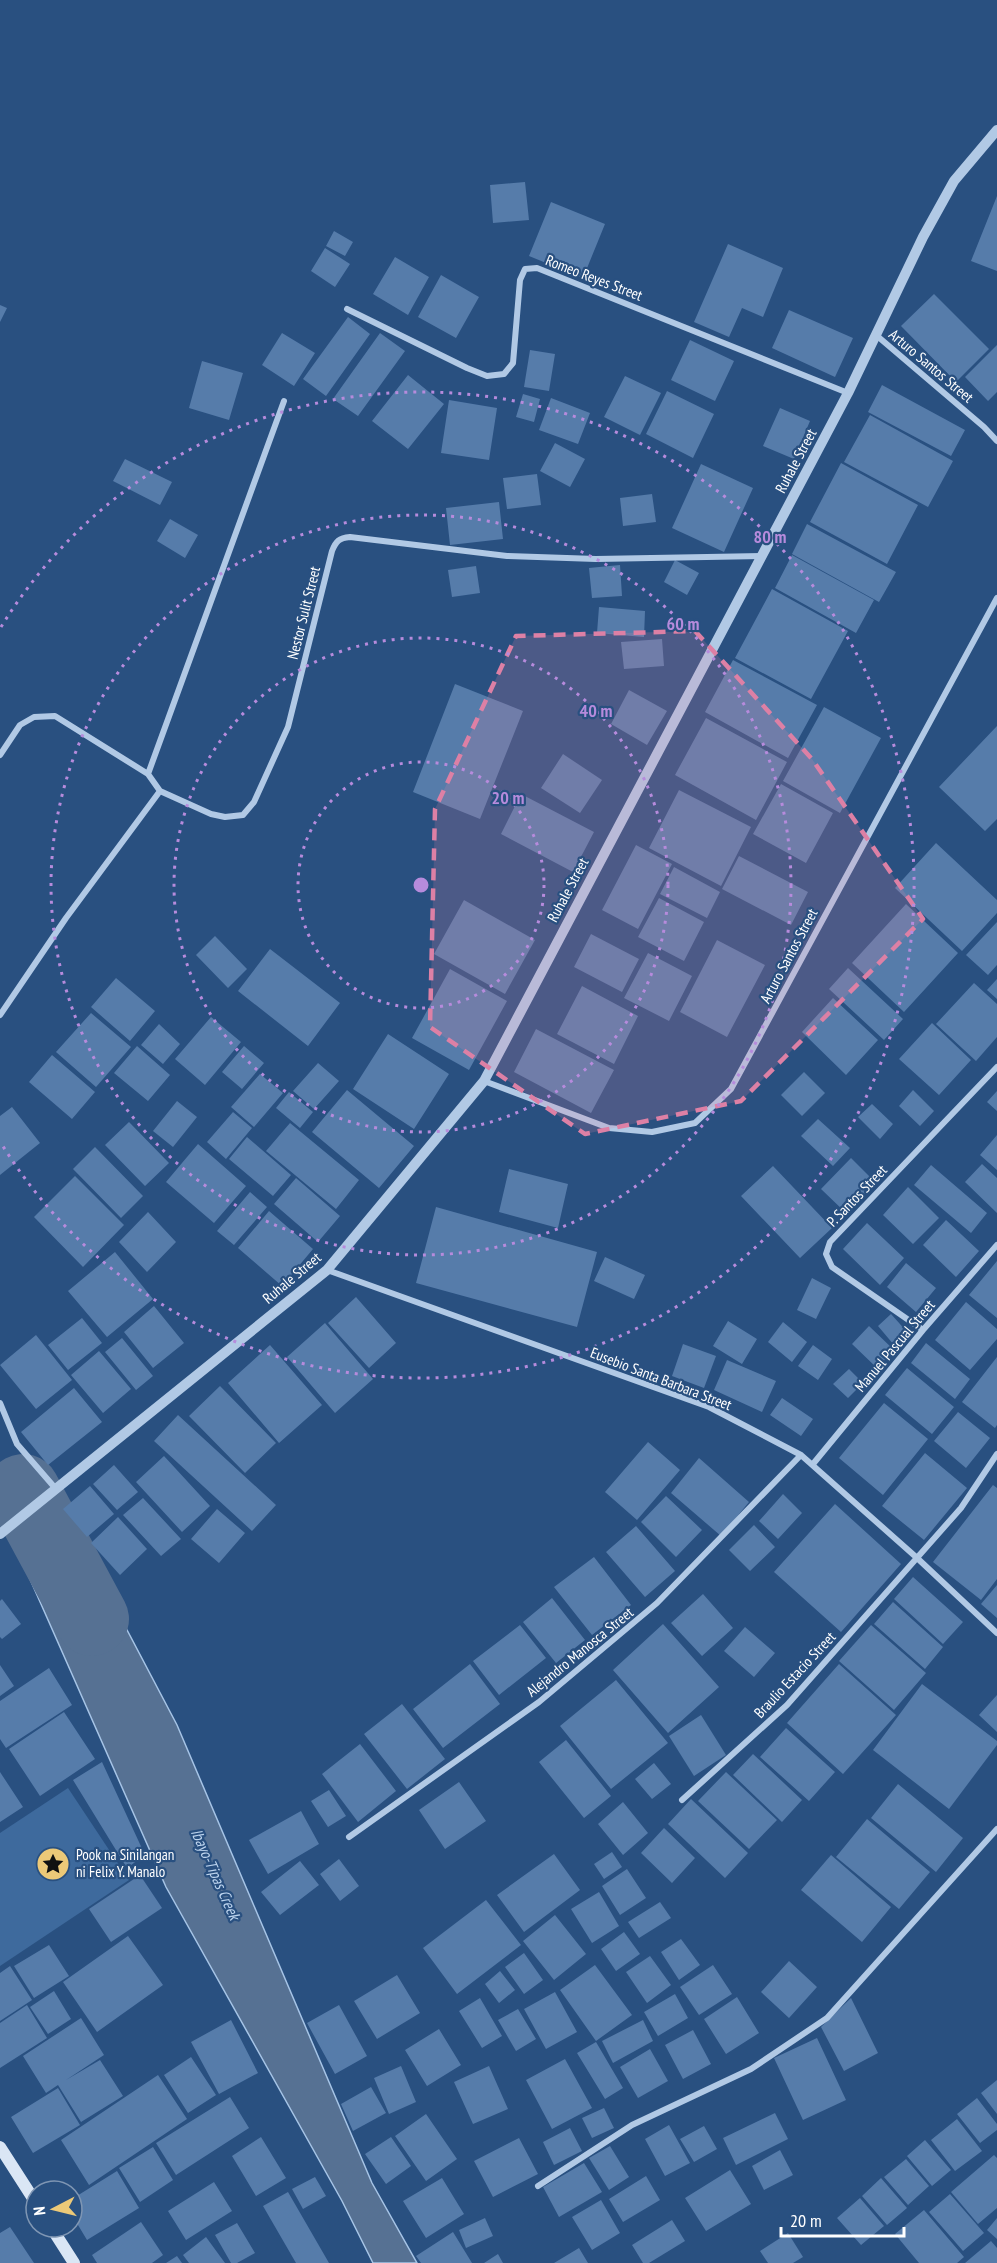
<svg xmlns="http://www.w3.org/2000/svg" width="997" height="2263" viewBox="0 0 997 2263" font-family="'PT Sans Narrow',sans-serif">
  <rect width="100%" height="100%" fill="#295080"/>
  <path fill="#3e6a9d" d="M68,1788L129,1880L0,1966V1833Z"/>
  <path fill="#567193" stroke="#a6c4e6" stroke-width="1.5" d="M65,1512L177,1725L372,2183L417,2263H373L342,2201L166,1887L18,1552Z"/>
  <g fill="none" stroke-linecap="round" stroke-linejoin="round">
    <path stroke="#567193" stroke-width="74" d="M23,1491L92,1619"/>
  </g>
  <path fill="#567caa" d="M525,182L529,220L493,223L490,185Z
    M997,196V271L971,261Z
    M551,202L605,224L583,278L529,256Z
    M334,231L353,242L345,256L326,246Z
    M728,244L783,268L763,317L742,308L729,337L694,322Z
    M325,248L350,264L335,287L311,271Z
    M395,257L429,277L408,315L373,294Z
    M441,275L479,297L456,338L418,317Z
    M934,294L989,349L956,382L901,326Z
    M0,305L7,308L0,322Z
    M789,310L853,338L835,377L772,348Z
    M348,317L370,334L326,396L303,379Z
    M282,333L315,353L294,386L262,365Z
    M380,333L405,351L358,416L333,399Z
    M690,340L734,361L715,401L671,380Z
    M997,345V392L988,401L965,377Z
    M530,350L555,354L549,391L524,387Z
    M202,361L243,373L229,420L189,408Z
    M408,375L444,404L408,449L372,421Z
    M625,376L661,393L640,435L604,417Z
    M882,385L965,430L951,456L868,412Z
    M667,391L714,414L693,458L646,434Z
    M523,394L540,399L534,422L516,417Z
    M551,398L590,413L578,444L539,430Z
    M449,400L497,408L489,460L441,453Z
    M780,408L810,421L794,459L763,446Z
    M870,415L953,461L928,507L844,462Z
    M555,443L585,459L570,487L540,471Z
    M125,459L172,482L160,505L113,481Z
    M841,463L918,505L887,564L810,522Z
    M701,464L753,488L724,552L672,528Z
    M537,474L541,505L507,509L503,478Z
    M652,494L656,522L623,526L620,498Z
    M499,502L503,539L450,545L446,508Z
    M170,519L198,535L185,558L157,541Z
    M807,524L896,572L879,602L792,554Z
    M792,555L874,600L856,633L775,588Z
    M675,560L699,573L687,595L664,582Z
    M620,565L622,596L592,598L589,568Z
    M476,566L480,593L452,597L448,570Z
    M772,589L848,631L811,699L735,658Z
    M599,607L645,611L644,637L597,633Z
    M662,639L664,666L624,669L621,642Z
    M733,660L817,705L788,758L705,712Z
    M455,684L523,711L480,819L413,792Z
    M629,690L667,711L647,745L611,724Z
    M824,707L881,738L840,813L783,781Z
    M706,718L787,762L756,820L675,775Z
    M997,726V819L985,831L939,787Z
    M563,754L602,780L580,813L541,788Z
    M781,784L833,813L806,863L753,834Z
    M679,790L751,827L721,886L649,848Z
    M521,794L594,832L573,872L501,834Z
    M936,843L997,900V913L962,951L895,888Z
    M636,845L672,864L638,929L602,910Z
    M739,856L808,892L791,925L722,889Z
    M674,867L720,892L707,918L660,894Z
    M659,898L704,922L684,961L638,937Z
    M464,900L535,940L505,994L434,954Z
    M906,904L958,953L904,1012L852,963Z
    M997,922V965L988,975L966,955Z
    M591,934L639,959L622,992L574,967Z
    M215,936L247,969L228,988L196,955Z
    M717,940L765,965L727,1037L680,1012Z
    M270,949L340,1003L308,1046L238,991Z
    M648,953L692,976L669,1021L624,998Z
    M848,968L903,1019L884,1040L829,989Z
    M450,969L507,1001L469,1070L412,1038Z
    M116,978L155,1011L130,1041L91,1007Z
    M997,979V999L987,990Z
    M974,983L997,1004V1037L976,1061L936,1024Z
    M582,986L638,1016L614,1064L557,1034Z
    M833,998L878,1040L846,1075L802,1032Z
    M91,1013L131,1047L96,1087L56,1052Z
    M211,1017L241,1042L205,1085L175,1059Z
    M932,1023L971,1060L939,1095L899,1059Z
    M159,1024L180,1044L163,1064L141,1045Z
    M536,1029L614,1070L591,1113L514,1072Z
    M388,1034L449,1074L414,1129L353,1089Z
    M137,1046L170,1075L148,1101L114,1073Z
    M244,1046L264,1063L242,1089L222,1072Z
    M52,1055L95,1092L72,1119L29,1082Z
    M318,1063L339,1081L314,1109L293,1091Z
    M804,1072L825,1093L802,1116L781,1095Z
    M260,1074L283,1093L254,1127L231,1107Z
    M347,1090L414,1146L379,1188L312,1132Z
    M913,1090L934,1111L920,1126L899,1106Z
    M997,1091V1111L987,1102Z
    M289,1092L313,1112L300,1128L276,1108Z
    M177,1101L197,1117L173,1147L153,1131Z
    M872,1104L893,1124L880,1139L858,1117Z
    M12,1107L40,1143L0,1175V1116Z
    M233,1112L252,1128L226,1159L207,1142Z
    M818,1119L850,1148L833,1166L801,1136Z
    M129,1122L169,1163L145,1186L105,1145Z
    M290,1123L359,1180L336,1209L266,1151Z
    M997,1135V1170L980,1155Z
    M247,1137L291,1175L273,1196L229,1159Z
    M198,1144L246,1186L214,1223L166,1182Z
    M95,1147L143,1196L121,1218L73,1169Z
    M851,1158L876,1183L846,1213L821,1189Z
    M982,1164L997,1178V1213L965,1182Z
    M931,1165L987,1213L971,1233L914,1185Z
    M773,1166L832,1228L800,1258L741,1196Z
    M509,1169L568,1184L558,1228L499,1212Z
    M75,1176L124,1225L83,1267L34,1217Z
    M296,1178L340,1216L318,1242L274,1204Z
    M908,1187L939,1218L913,1244L883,1215Z
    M250,1192L267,1207L234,1245L217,1231Z
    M436,1207L597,1252L577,1327L416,1283Z
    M269,1211L313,1249L282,1286L238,1248Z
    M148,1212L176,1242L147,1272L119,1242Z
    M946,1220L979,1251L956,1277L923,1245Z
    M867,1223L904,1258L880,1285L843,1249Z
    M115,1252L153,1299L107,1337L68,1291Z
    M605,1257L645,1275L634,1299L594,1281Z
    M997,1261V1318L969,1295Z
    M906,1263L936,1288L916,1312L887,1287Z
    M812,1278L831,1288L816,1319L797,1310Z
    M356,1297L396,1343L369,1368L328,1323Z
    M966,1302L997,1329V1339L970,1370L935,1340Z
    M154,1306L184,1343L153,1368L124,1332Z
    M891,1314L908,1333L894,1345L878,1326Z
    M82,1318L102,1343L68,1370L48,1345Z
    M728,1321L757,1339L742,1364L713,1346Z
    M783,1322L807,1342L792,1362L768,1342Z
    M325,1323L373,1379L335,1413L287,1357Z
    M869,1326L894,1350L877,1368L852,1344Z
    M36,1335L72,1380L36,1409L0,1365Z
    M122,1338L153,1376L136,1390L105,1352Z
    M926,1343L970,1379L955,1399L911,1363Z
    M683,1344L716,1356L704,1388L672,1376Z
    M270,1345L322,1405L279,1443L228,1383Z
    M813,1345L832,1359L818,1380L798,1366Z
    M99,1351L131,1389L103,1413L71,1375Z
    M997,1357V1425L995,1428L962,1402Z
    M727,1360L776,1381L762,1412L714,1390Z
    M907,1368L954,1407L932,1434L885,1395Z
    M849,1369L863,1383L848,1398L833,1384Z
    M220,1386L276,1443L245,1473L189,1416Z
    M74,1388L102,1422L48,1465L21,1432Z
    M782,1398L813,1419L801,1436L770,1415Z
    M884,1403L928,1439L883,1495L839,1458Z
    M958,1412L990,1438L966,1468L934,1441Z
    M178,1415L276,1505L252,1531L154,1441Z
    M648,1442L680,1470L637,1520L605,1492Z
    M925,1453L967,1488L924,1540L882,1506Z
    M164,1456L210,1506L182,1532L136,1482Z
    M699,1458L749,1502L721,1536L671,1493Z
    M114,1465L138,1492L117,1510L93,1484Z
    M993,1485L997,1488V1579L981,1600L933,1562Z
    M90,1486L114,1514L87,1537L63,1509Z
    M783,1494L802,1513L778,1539L759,1521Z
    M666,1496L702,1530L676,1557L641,1522Z
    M143,1498L181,1539L161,1556L123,1515Z
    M835,1504L901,1564L841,1632L774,1572Z
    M217,1509L245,1533L219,1563L191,1539Z
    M118,1517L147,1549L120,1575L91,1543Z
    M754,1525L775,1547L750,1571L729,1550Z
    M636,1526L675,1571L645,1597L606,1552Z
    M594,1557L631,1605L592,1635L554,1587Z
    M913,1577L963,1622L943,1644L894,1599Z
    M997,1585V1618L981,1604Z
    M703,1594L733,1628L702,1656L671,1623Z
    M552,1598L585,1640L556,1663L523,1622Z
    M2,1599L21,1624L2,1639L0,1637V1601Z
    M893,1602L943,1647L925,1669L874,1624Z
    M663,1624L719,1687L668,1733L613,1670Z
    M520,1625L546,1658L499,1695L473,1661Z
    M871,1625L926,1673L894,1710L839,1661Z
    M745,1627L775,1653L754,1677L724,1651Z
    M470,1664L500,1704L443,1748L413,1709Z
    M839,1664L896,1715L843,1774L787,1723Z
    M0,1665L14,1686L0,1696Z
    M49,1668L72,1705L6,1748L0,1739V1701Z
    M616,1680L668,1743L611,1789L560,1726Z
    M922,1684L997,1741V1745L949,1809L873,1750Z
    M997,1695V1732L979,1715Z
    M402,1704L445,1759L407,1789L364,1734Z
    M64,1712L95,1759L40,1796L9,1749Z
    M701,1715L726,1755L694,1776L669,1736Z
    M786,1728L835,1772L809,1801L760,1757Z
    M566,1740L611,1796L584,1818L539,1762Z
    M360,1744L396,1791L358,1822L322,1774Z
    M753,1754L802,1800L782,1822L733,1775Z
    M102,1762L145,1855L127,1868L73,1780Z
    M654,1763L671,1784L652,1799L635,1779Z
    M0,1772L23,1807L0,1822Z
    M726,1772L777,1820L749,1849L698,1801Z
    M459,1782L486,1821L445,1849L419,1810Z
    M898,1784L963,1838L936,1872L871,1818Z
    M329,1790L346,1816L328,1827L311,1801Z
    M691,1799L748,1853L725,1878L668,1824Z
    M623,1802L648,1833L623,1855L598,1824Z
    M301,1811L319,1844L268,1874L249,1840Z
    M867,1819L930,1872L899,1909L836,1857Z
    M664,1828L695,1858L672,1883L641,1853Z
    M612,1852L622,1867L604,1879L594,1864Z
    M554,1854L580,1890L524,1932L497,1895Z
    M831,1855L891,1907L862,1942L801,1890Z
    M339,1859L359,1886L340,1901L320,1874Z
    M300,1861L319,1885L280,1915L261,1892Z
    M627,1869L646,1898L620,1915L602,1886Z
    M140,1875L162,1908L111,1942L89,1909Z
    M599,1892L619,1926L592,1943L571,1909Z
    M486,1900L521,1945L457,1994L423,1948Z
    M660,1902L671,1918L639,1938L628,1922Z
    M555,1915L586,1954L554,1980L523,1941Z
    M624,1932L640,1954L616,1971L601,1949Z
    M128,1936L163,1985L97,2032L63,1982Z
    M681,1939L700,1965L679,1980L661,1952Z
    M49,1945L69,1976L34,1998L14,1966Z
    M524,1953L543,1980L524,1994L505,1967Z
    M650,1956L671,1985L647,2003L626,1972Z
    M789,1961L817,1987L789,2018L761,1992Z
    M595,1965L632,2015L596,2041L560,1990Z
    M713,1965L732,1994L699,2015L680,1987Z
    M10,1966L32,2000L0,2021V1973Z
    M500,1971L515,1990L499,2003L485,1984Z
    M397,1975L420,2013L377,2039L354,2001Z
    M54,1991L71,2019L48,2034L30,2007Z
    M555,1992L577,2032L546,2049L524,2009Z
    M675,1994L688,2018L658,2036L644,2012Z
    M737,1997L759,2033L726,2054L704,2019Z
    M480,1998L502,2036L482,2048L459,2011Z
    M851,1998L878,2053L844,2071L821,2027Z
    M27,2005L47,2038L0,2068V2023Z
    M339,2005L367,2056L335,2074L307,2023Z
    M518,2009L536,2039L516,2051L498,2020Z
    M81,2018L104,2055L66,2080L100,2060L123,2096L81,2122L58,2085L46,2093L23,2056Z
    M231,2020L258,2073L219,2094L191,2042Z
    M643,2020L653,2041L613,2063L602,2041Z
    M439,2029L461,2065L427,2086L405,2050Z
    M693,2030L711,2064L683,2079L665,2045Z
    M817,2038L846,2100L803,2120L774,2058Z
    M596,2042L623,2088L605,2099L577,2053Z
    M650,2049L668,2081L638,2098L620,2067Z
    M191,2057L216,2095L188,2113L164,2075Z
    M565,2059L592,2108L552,2129L526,2080Z
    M401,2066L416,2102L389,2114L374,2078Z
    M489,2066L508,2109L473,2124L454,2082Z
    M158,2075L187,2119L89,2185L61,2140Z
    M997,2080V2114L981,2093Z
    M371,2087L386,2113L353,2131L341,2104Z
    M58,2088L80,2125L33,2153L11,2117Z
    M230,2097L249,2128L176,2175L156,2143Z
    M977,2098L997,2124V2130L980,2143L957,2114Z
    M604,2108L614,2128L592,2138L582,2118Z
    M775,2113L788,2139L736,2165L723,2138Z
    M426,2114L457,2159L426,2181L395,2136Z
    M957,2119L982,2151L955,2171L931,2140Z
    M669,2125L690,2163L665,2176L645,2139Z
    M704,2126L717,2149L694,2162L680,2139Z
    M570,2128L582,2151L554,2165L543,2142Z
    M261,2137L286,2178L256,2196L232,2156Z
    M391,2137L411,2166L386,2184L365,2154Z
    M519,2138L538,2174L493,2197L474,2161Z
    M925,2140L951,2170L932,2186L907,2156Z
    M610,2146L629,2177L609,2190L589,2158Z
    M153,2147L173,2180L140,2202L119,2168Z
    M780,2150L793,2175L764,2190L752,2166Z
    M994,2155L997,2158V2208L978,2224L951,2192Z
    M906,2159L929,2186L908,2205L884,2177Z
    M584,2163L602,2192L559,2217L543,2187Z
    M730,2170L751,2204L706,2231L685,2198Z
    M117,2171L139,2208L87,2240L72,2215V2199Z
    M646,2176L660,2200L623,2222L609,2199Z
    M315,2177L326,2196L303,2209L292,2189Z
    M442,2178L464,2214L426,2238L403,2201Z
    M881,2178L907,2208L887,2225L862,2196Z
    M214,2182L232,2211L186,2240L168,2211Z
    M288,2192L329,2263H296L263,2206Z
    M950,2194L984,2233L963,2251L929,2212Z
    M860,2198L884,2226L861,2245L837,2218Z
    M601,2200L620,2233L592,2250L572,2217Z
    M924,2210L964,2257L957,2263H919L895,2234Z
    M485,2218L493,2236L466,2248L459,2230Z
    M997,2218V2239L987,2230Z
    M672,2220L685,2241L649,2263H643L632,2245Z
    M141,2222L163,2255L152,2263H97L92,2255Z
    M237,2223L255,2253L237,2263H231L215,2235Z
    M10,2227L34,2263H0V2233Z
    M453,2232L472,2263H421L416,2256Z
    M788,2233L803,2257L793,2263H768L760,2251Z
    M206,2237L225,2263H189L183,2255Z
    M991,2241L997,2248V2263H965Z
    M579,2248L588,2263H554Z
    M498,2254L503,2263H484Z
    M177,2256L182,2263H166Z"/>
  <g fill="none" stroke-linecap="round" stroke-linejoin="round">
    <path stroke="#b1c9e5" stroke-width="6" d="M347,309L467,368L487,376L504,374L513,363L520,280L525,269L537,268L848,393
      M876,335L984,427L997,441
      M0,755L20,725L34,717L55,716L148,774L160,791L211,814L225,817L243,815L254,802L288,727L332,551C336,541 339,538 350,537L507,556L596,559L762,556
      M148,774L284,401
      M0,1015L66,918L160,791
      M484,1081L609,1128L652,1132L695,1123L731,1089L997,598
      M327,1270L709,1407L801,1455L916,1557L997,1633
      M923,1330L832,1267L826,1254L830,1242L997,1067
      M0,1403L17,1444L56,1489
      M813,1464L923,1330L997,1245
      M682,1800L787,1705L961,1508L997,1454
      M349,1837L539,1702L657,1603L801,1455
      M538,2186L632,2125L751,2069L827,2018L997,1829"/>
    <path stroke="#b1c9e5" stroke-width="10" d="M0,1534L327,1270L484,1081L848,393L923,237L954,181L997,130"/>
    <path stroke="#dae6f5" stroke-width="12" d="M0,2147L36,2203
      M51,2227L74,2263"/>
  </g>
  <path fill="#dd80a5" fill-opacity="0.2" stroke="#dd80a5" stroke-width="4.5" stroke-dasharray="12 8" stroke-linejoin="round" d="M695,631L812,759L923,919L741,1101L585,1134L430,1027L435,809L516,636Z"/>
  <g fill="none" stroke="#b68bdc" stroke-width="3" stroke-dasharray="3 6">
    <circle cx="421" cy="885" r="123"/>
    <circle cx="421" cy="885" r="247"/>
    <circle cx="421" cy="885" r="370"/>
    <path d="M1 627A493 493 0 1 1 1 1143"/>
  </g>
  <defs>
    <symbol id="sight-disc" viewBox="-11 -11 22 22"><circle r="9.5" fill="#ecc978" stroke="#295080"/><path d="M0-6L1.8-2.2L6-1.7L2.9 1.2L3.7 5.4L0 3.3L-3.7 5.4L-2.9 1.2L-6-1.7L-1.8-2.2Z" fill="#111"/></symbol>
  </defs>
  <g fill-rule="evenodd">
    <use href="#sight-disc" x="34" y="1845" width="38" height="38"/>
  </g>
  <g text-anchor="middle" stroke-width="4.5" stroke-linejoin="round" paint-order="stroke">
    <g font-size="15" fill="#fff" stroke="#295080">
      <text transform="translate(594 278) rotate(21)" y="5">Romeo Reyes Street</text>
      <text transform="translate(931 366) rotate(40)" y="5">Arturo Santos Street</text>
      <text transform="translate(796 461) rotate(-62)" y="5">Ruhale Street</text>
      <text transform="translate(304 613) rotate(-76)" y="5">Nestor Sulit Street</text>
      <text transform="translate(568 890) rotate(-62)" y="5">Ruhale Street</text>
      <text transform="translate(789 956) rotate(-62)" y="5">Arturo Santos Street</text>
      <text transform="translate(857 1196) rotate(-46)" y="5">P. Santos Street</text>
      <text transform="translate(292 1278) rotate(-40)" y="5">Ruhale Street</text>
      <text transform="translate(895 1346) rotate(-50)" y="5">Manuel Pascual Street</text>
      <text transform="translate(661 1379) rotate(21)" y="5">Eusebio Santa Barbara Street</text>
      <text transform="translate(580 1652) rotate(-39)" y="5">Alejandro Manosca Street</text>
      <text transform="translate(795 1675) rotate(-47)" y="5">Braulio Estacio Street</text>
    </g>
    <g font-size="15" fill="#fff" stroke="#295080" text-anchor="start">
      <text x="76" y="1860">Pook na Sinilangan<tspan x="76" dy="17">ni Felix Y. Manalo</tspan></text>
    </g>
    <g font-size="16" font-style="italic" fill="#bcd3ed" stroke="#295080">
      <text transform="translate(216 1874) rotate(66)" y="6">Ibayo-Tipas Creek</text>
    </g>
  </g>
  <circle cx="421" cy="885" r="9" fill="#b68bdc" stroke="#295080" stroke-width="3"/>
  <g font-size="18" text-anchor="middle" font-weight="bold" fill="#b68bdc" stroke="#295080" stroke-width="4.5" stroke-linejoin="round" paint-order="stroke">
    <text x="770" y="543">80 m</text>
    <text x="683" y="630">60 m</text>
    <text x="596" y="717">40 m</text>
    <text x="508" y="804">20 m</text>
  </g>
  <g transform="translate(54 2209) rotate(263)"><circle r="28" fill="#295080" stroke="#7f96b3" stroke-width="1.5"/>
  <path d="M0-4.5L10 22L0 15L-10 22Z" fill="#ecc978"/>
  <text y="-9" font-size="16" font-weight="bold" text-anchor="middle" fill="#ffffff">N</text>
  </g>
  <path d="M781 2227v9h123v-9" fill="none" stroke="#ffffff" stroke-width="3"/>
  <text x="790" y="2227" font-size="18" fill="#ffffff" stroke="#295080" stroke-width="4.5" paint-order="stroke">20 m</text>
</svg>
